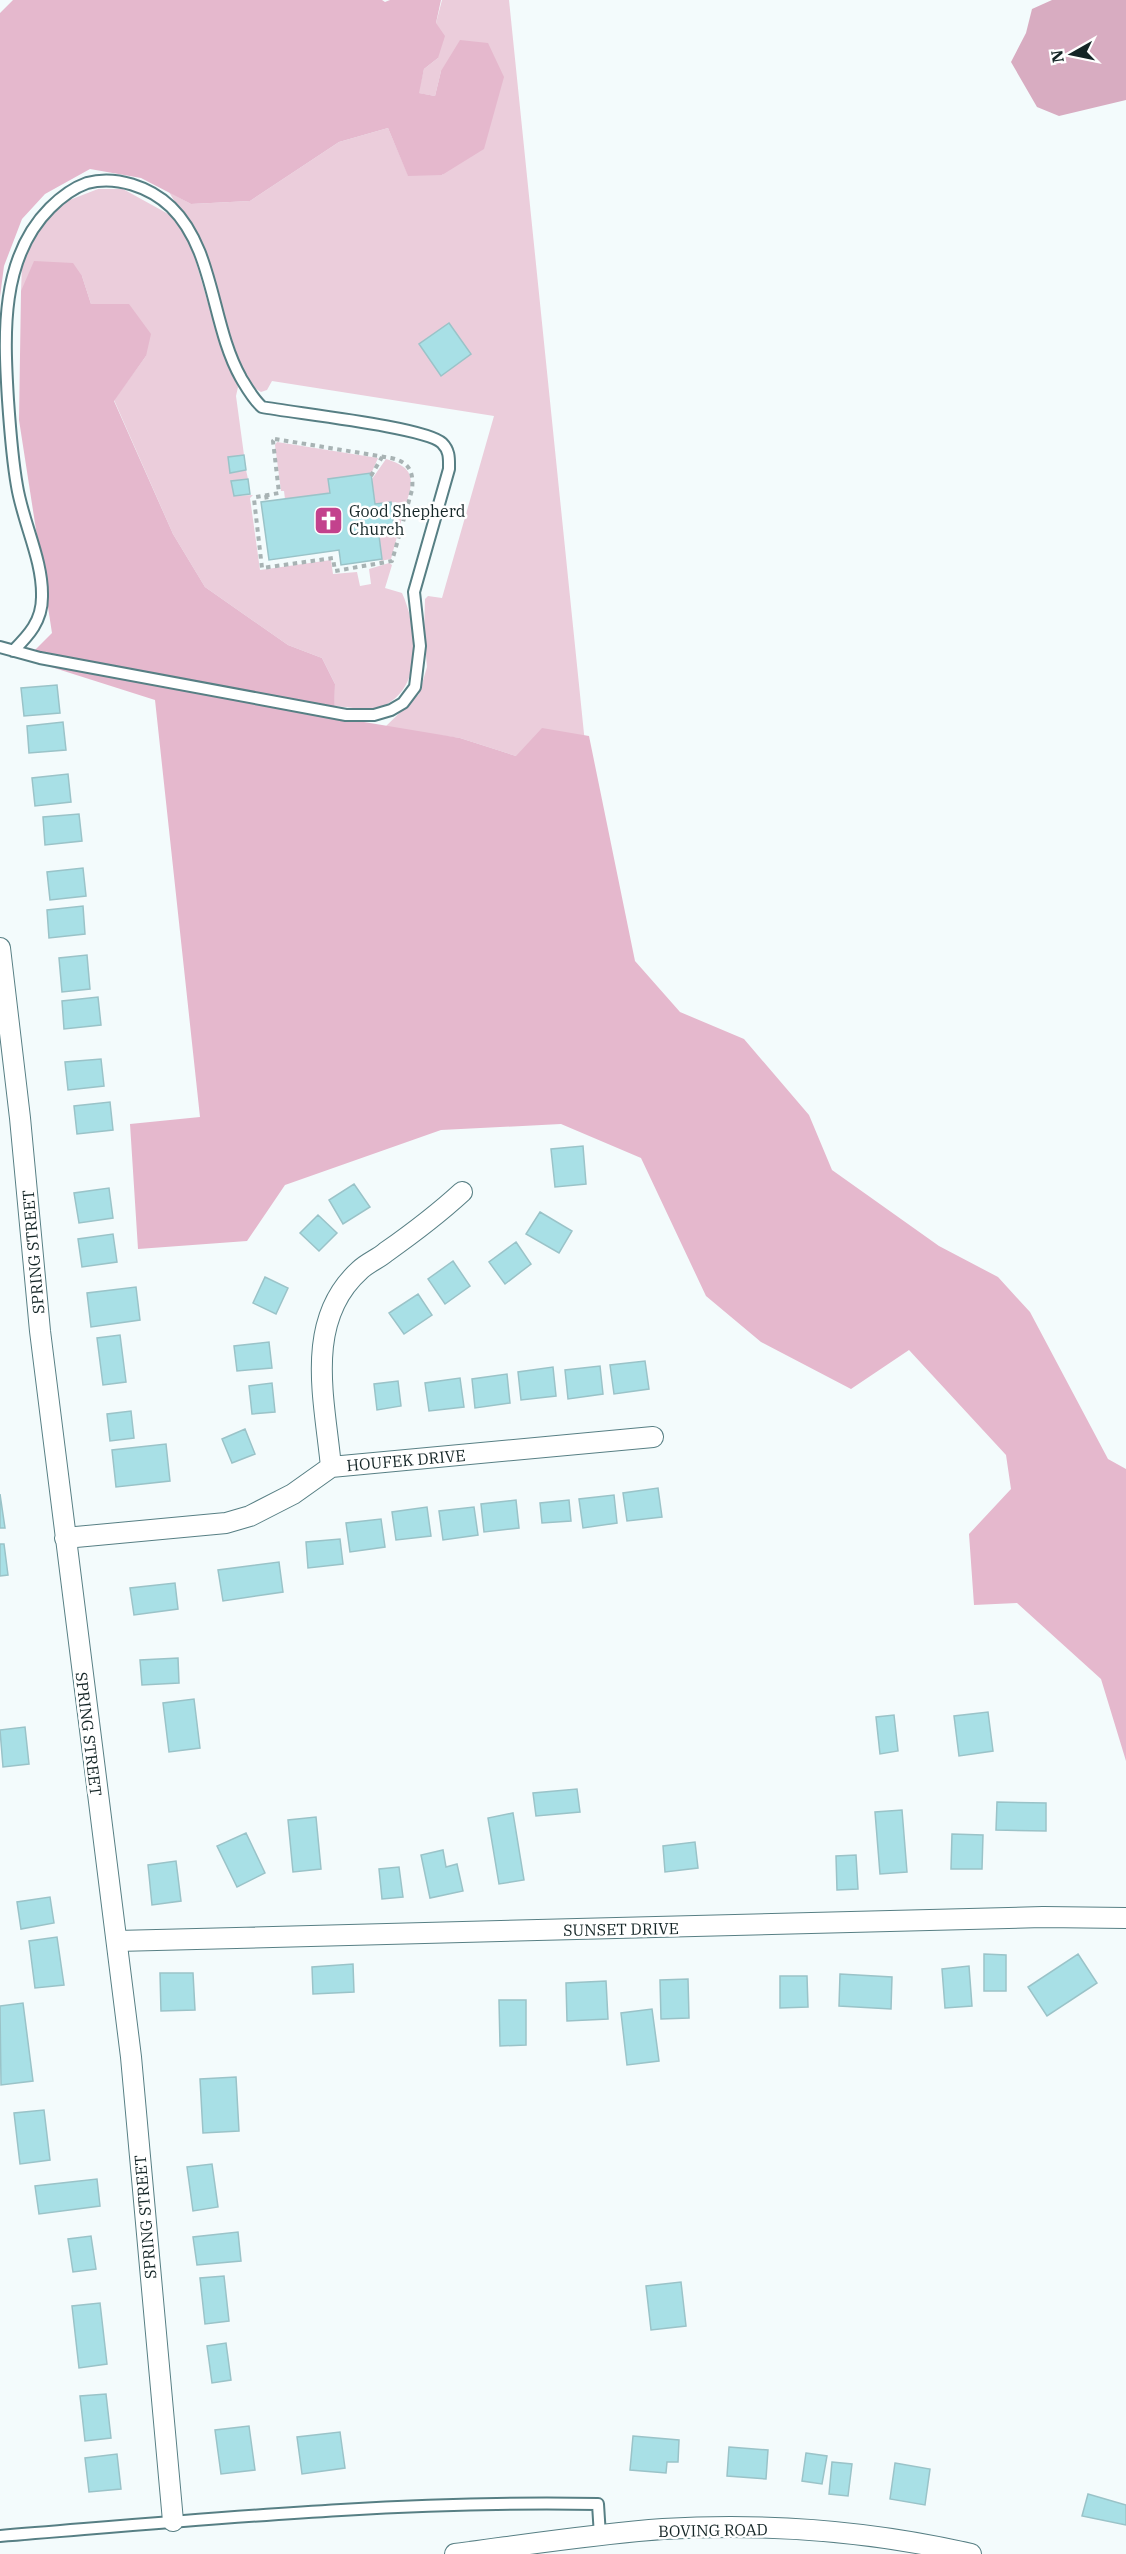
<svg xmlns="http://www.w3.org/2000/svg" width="1126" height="2554" viewBox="0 0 1126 2554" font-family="'IBM Plex Serif',serif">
  <rect width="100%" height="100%" fill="#f3fbfc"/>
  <path fill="#ebcddb" d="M442,0H509L587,763L516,756L460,738L384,728L419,694L427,667L424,633L425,599L428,596L442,598L494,416L272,381L267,390L261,392C230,376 218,288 207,256C199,232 181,214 169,192L191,204L250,201L339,142L388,128L408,175H443L441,71L435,96L418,93L424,69L438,58L436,23Z
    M98,189H123L172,216L191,245L218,337L238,387L236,396L244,455L228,458L231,473L246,470L248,479L231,482L234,496L253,495L250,498L260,570L331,560L333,574L357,572L360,586L371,584L369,569L389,563L392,565L385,588L402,593C417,626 424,686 385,705C371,712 349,707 334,706L335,684L322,658L288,645L205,587L173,534L114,400L146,356L91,304L82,276L21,291L22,265L41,224L67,201Z
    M277,442L378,458L371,474L329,479L330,493L285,499L284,491H281L275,445Z
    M386,459C416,468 414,480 405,507L398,509L396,502L375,504L372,479Z
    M402,518L391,559L380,561L382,559L378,528L398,525V519Z"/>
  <path fill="#e5b8cd" d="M13,0H382L385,2L390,0H441L436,23L445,36L438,58L424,69L419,93L435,96L441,71L460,40L488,43L504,77L484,149L442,175L408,176L388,128L339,142L250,201L191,204L141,178L90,169L45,194L22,219L4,266L0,297V13Z
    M34,261L73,263L82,276L91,304H129L151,334L146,356L114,401L173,534L205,587L288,645L322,658L335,684L334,717L460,738L516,756L542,728L589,736L635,961L680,1012L744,1039L809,1115L832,1170L939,1246L998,1277L1030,1312L1108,1459L1126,1469V1761L1101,1679L1017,1603L974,1605L969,1534L1011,1489L1006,1455L909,1350L851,1389L761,1342L706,1296L641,1158L561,1124L441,1130L285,1185L247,1241L138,1249L130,1124L200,1117L155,700L26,659L52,633L19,420L21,291Z"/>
  <path fill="#d8acc1" d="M1052,0H1126V100L1059,116L1037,107L1011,62L1026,33L1032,9Z"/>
  <path fill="#a8e0e6" stroke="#9ac3c8" stroke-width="1.5" d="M449,323L471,354L441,376L419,344Z
    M244,455L246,470L230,473L228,457Z
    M371,473L375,504L391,502L394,526L378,528L382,559L341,565L339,550L269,560L261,502L330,493L328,479Z
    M248,479L250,494L234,496L231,481Z
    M57,685L60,713L24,716L21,688Z
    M63,722L66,750L29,753L27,726Z
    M68,774L71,802L35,806L32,778Z
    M79,814L82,841L45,845L43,817Z
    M83,868L86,896L50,900L47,872Z
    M83,906L85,934L49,938L47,910Z
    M87,955L90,989L62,992L59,958Z
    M98,997L101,1025L64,1029L62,1001Z
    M101,1059L104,1086L68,1090L65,1062Z
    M110,1102L113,1130L77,1134L74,1106Z
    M583,1146L586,1184L555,1187L551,1149Z
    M354,1184L370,1207L343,1224L329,1200Z
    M109,1188L113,1218L79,1223L74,1193Z
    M540,1212L572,1231L559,1253L526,1234Z
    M318,1215L337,1233L319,1251L300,1233Z
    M113,1234L117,1262L82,1267L78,1239Z
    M516,1242L531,1264L505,1284L489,1262Z
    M453,1261L470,1286L445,1304L428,1279Z
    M265,1277L288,1288L276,1314L253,1303Z
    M136,1287L140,1320L91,1327L87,1293Z
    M418,1294L432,1315L404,1334L389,1313Z
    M120,1335L126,1382L103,1385L97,1338Z
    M269,1342L272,1368L237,1371L234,1346Z
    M645,1361L649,1389L614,1394L610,1365Z
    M600,1366L603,1394L568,1399L565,1370Z
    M553,1367L556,1396L521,1400L518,1372Z
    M507,1374L510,1403L475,1408L472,1379Z
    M460,1378L464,1407L429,1411L425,1383Z
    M398,1381L401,1406L377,1410L374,1384Z
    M272,1383L275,1412L252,1414L249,1386Z
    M131,1411L134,1438L110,1441L107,1414Z
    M245,1429L255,1454L232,1463L222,1439Z
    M166,1444L170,1481L116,1487L112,1450Z
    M658,1488L662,1517L627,1521L623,1493Z
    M0,1494L5,1528H0Z
    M614,1495L617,1523L583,1528L579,1499Z
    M516,1500L519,1528L484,1532L481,1504Z
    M569,1500L571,1521L542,1523L540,1503Z
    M427,1507L431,1536L396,1540L392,1512Z
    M474,1507L478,1535L443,1540L439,1511Z
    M381,1519L385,1547L350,1552L346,1523Z
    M340,1539L343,1564L308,1568L306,1542Z
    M0,1544H4L8,1575L0,1576Z
    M279,1562L283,1592L223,1601L218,1570Z
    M175,1583L178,1609L134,1615L130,1588Z
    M178,1658L179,1683L142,1685L140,1660Z
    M194,1699L200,1748L169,1752L163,1703Z
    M988,1712L993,1751L959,1756L954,1716Z
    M894,1715L898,1751L880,1754L876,1717Z
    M25,1727L29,1764L3,1767L0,1730Z
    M577,1789L580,1812L536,1816L533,1793Z
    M997,1802L1046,1803V1831L996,1830Z
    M902,1810L907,1872L880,1874L875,1812Z
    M513,1813L524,1880L499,1884L488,1818Z
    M316,1817L321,1869L293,1872L288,1820Z
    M246,1833L265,1873L237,1887L217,1846Z
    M952,1834L983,1835L982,1869H951Z
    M695,1842L698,1868L665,1872L663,1846Z
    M443,1850L446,1867L457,1864L463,1891L430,1898L421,1855Z
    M856,1855L858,1889L837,1890L836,1856Z
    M176,1861L181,1901L152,1905L148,1865Z
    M399,1867L403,1897L382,1899L379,1869Z
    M50,1897L54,1923L21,1929L17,1902Z
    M57,1937L64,1985L35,1988L29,1941Z
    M984,1954L1006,1955V1991H984Z
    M1078,1954L1097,1983L1047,2016L1028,1987Z
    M353,1964L354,1992L313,1994L312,1967Z
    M969,1966L972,2006L945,2008L942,1969Z
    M160,1973H193L195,2010L161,2011Z
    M840,1974L892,1977L891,2009L839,2006Z
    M780,1976H807L808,2007L780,2008Z
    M688,1979L689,2018L661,2019L660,1980Z
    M606,1981L608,2019L567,2021L566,1983Z
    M499,2000H526V2045L500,2046Z
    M23,2003L33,2081L1,2085L0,2006Z
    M652,2009L659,2061L627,2065L621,2013Z
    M236,2077L239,2131L203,2133L200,2079Z
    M44,2110L50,2160L20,2164L14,2113Z
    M212,2164L218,2207L193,2211L187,2167Z
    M97,2179L100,2206L39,2214L35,2186Z
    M238,2232L241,2261L197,2265L193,2237Z
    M91,2236L96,2269L73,2272L68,2239Z
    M224,2276L229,2321L205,2324L200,2278Z
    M681,2282L686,2326L651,2330L646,2286Z
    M100,2303L107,2364L79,2368L72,2306Z
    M226,2343L231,2380L212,2383L207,2346Z
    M106,2394L111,2438L85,2441L80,2396Z
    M249,2426L255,2470L221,2474L215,2430Z
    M340,2432L345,2468L302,2474L297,2437Z
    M633,2436L679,2440L678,2462H667L666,2473L630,2470Z
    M729,2447L768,2450L766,2479L727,2476Z
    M806,2453L827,2456L822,2484L802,2481Z
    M117,2454L121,2489L89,2492L85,2458Z
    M832,2462L852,2464L848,2496L829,2494Z
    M895,2463L930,2469L925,2505L890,2499Z
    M1088,2494L1126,2505V2525L1082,2516Z"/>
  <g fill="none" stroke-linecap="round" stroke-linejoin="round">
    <defs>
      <path id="service" d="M0,647L40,658L346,715H374L391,710L403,703L415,687L420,646L414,592L449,469C449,459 450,451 442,443C426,427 293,413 262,407C253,399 247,388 241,378C211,325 215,250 171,207C150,187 116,175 87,183C73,188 61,197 50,208C0,258 4,334 8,400C10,429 12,458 17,486C23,523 43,560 42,597C42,621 29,635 13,651
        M0,2536C199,2520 399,2500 598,2504L600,2536"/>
      <path id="minor" d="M0,948L20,1118L40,1331L131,2057L173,2521
        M331,1467C325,1401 303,1321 360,1270C367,1263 378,1259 386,1252C413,1233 438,1214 462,1192
        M65,1538L226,1523L250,1516L293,1494L331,1467L653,1437
        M117,1941L1043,1917L1126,1918
        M455,2554C524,2545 594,2534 663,2529C766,2523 871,2531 971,2554"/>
    </defs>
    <use href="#service" stroke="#577f84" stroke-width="14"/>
    <use href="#minor" stroke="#577f84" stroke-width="22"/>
    <path stroke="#a8b3b4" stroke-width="4" stroke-dasharray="4.5 4.5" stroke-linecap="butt" d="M275,439L391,458C409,462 414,471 412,490L392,561L335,571L333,558L262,568L254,499L256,497L279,493L273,441Z
      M371,476L382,457
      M266,495L267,501
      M393,514L406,512L422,517"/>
    <use href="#service" stroke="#fff" stroke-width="10"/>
    <use href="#minor" stroke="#fff" stroke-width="20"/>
  </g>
  <defs>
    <symbol id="church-square" viewBox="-11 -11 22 22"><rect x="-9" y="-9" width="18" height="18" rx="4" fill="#c3428d" stroke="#fff"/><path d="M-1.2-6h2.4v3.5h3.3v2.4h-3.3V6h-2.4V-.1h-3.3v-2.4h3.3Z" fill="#fff"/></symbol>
  </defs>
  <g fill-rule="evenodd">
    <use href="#church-square" x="312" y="504" width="33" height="33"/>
  </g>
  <g text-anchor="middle" stroke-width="5" stroke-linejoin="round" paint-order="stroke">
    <g font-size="16" fill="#142526" stroke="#fff" text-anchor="start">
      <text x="349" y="517">Good Shepherd<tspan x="349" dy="18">Church</tspan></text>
    </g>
    <g font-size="16" fill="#142526" stroke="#fff">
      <text transform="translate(33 1252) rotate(-95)" y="6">SPRING STREET</text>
      <text transform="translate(406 1460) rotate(-5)" y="6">HOUFEK DRIVE</text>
      <text transform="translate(89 1734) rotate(83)" y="6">SPRING STREET</text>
      <text transform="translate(621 1929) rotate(-1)" y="6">SUNSET DRIVE</text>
      <text transform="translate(145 2217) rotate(-95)" y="6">SPRING STREET</text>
      <text transform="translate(713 2530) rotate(-1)" y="6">BOVING ROAD</text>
    </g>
  </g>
  <g transform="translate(1072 54) rotate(261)" stroke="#ffffff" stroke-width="4.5" paint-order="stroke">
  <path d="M0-4.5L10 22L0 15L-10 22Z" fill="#142526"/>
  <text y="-9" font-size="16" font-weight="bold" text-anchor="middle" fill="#142526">N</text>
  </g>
</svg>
